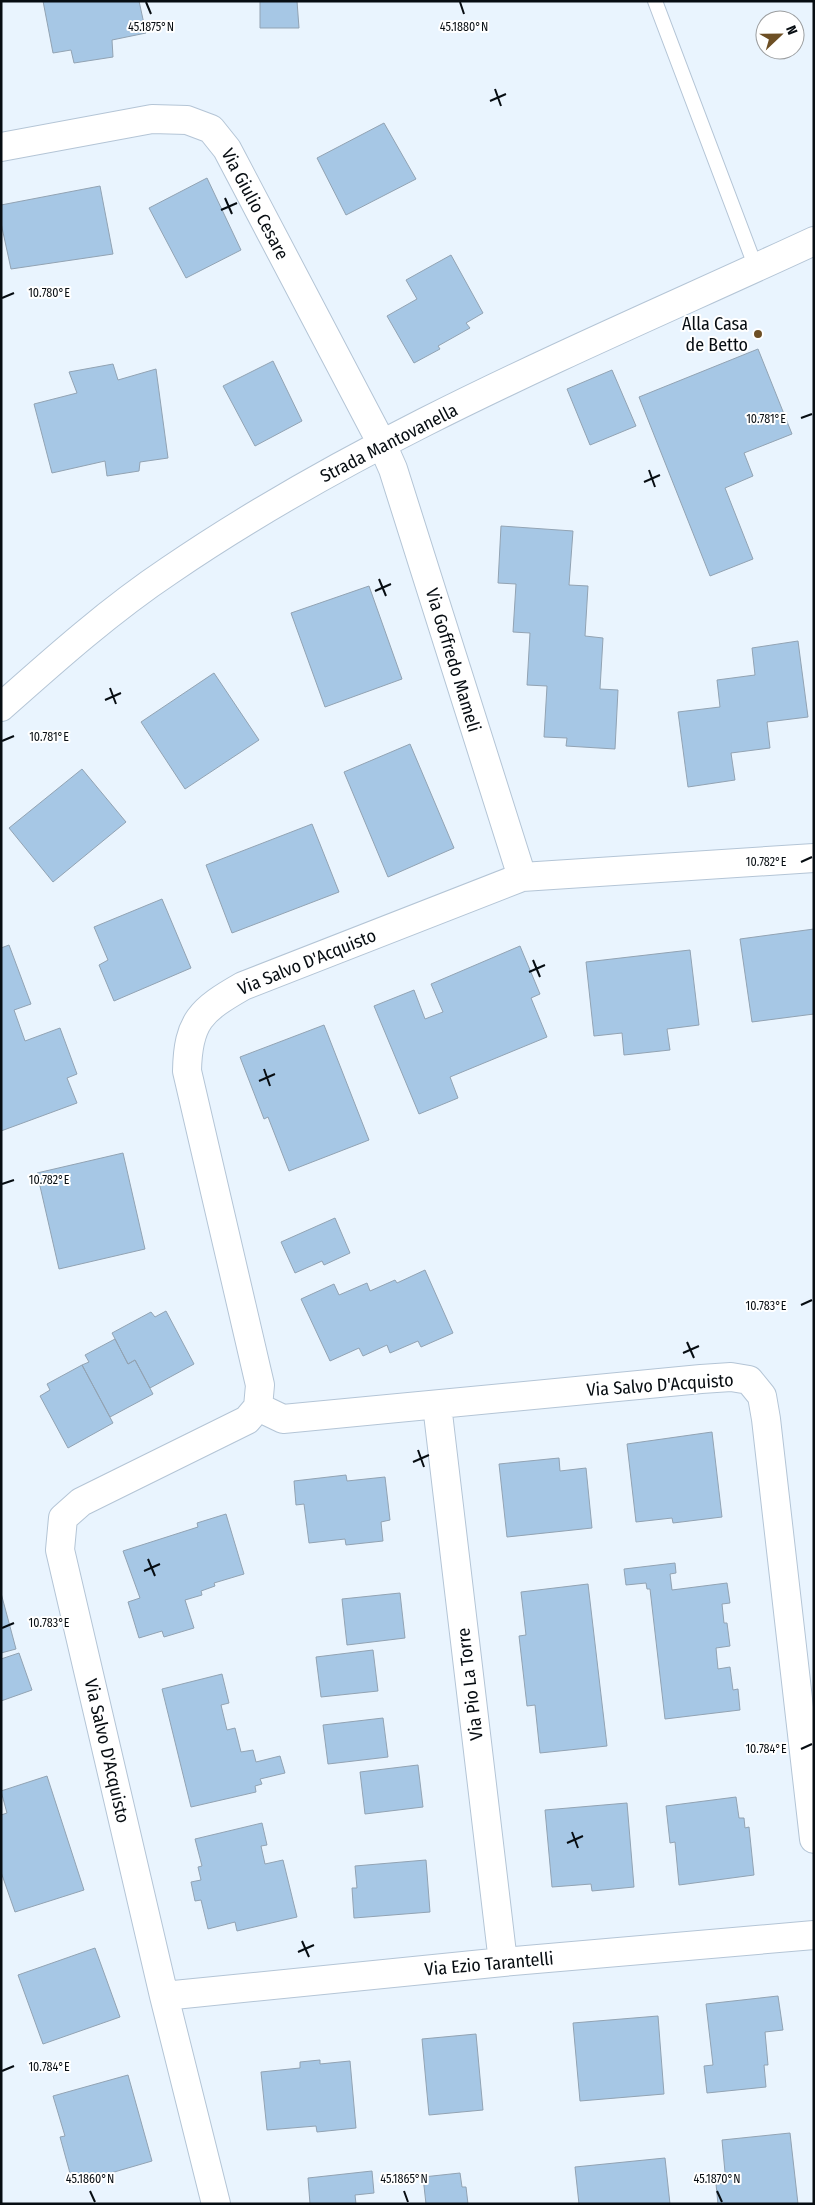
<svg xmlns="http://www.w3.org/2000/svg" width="815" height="2205" viewBox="0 0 815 2205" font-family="'Fira Sans Condensed',sans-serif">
  <rect width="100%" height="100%" fill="#e9f4fe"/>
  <path fill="#a6c7e5" stroke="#92a3b3" d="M43,1H139L146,33L112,40L113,57L74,63L71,50L53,53Z
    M260,1H297L299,28H260Z
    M384,123L416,179L346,215L317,158Z
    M207,178L241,250L186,278L149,208Z
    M100,186L113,254L11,269L1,223V205Z
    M451,255L483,313L466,323L470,328L438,346L440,349L414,363L387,316L417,299L406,280Z
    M758,349L792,434L744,453L753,476L725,488L753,559L710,576L639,397Z
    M273,361L302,421L255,446L223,386Z
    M113,364L118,380L156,369L168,458L140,462L139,471L107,476L105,461L52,473L34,404L77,393L69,372Z
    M612,370L636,426L590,445L567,389Z
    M501,526L573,531L569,585L588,586L585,636L603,638L600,689L618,690L615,749L566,746L567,738L544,737L547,686L527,685L530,633L513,632L516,584L498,583Z
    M369,586L402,679L325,707L291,613Z
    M798,641L808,717L767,722L770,748L731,753L735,780L688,787L678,712L720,707L717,680L755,675L752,648Z
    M214,673L259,740L185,789L141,722Z
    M410,744L454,848L388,877L344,772Z
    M82,769L126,822L53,882L9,828Z
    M312,824L339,892L232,933L206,865Z
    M162,899L191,968L114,1001L99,965L108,960L94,927Z
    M814,929V1014L752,1022L740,939Z
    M9,945L31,1004L14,1010L25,1041L60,1028L77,1074L67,1078L77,1103L1,1131V948Z
    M520,946L540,994L531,998L547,1037L450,1077L458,1098L419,1114L374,1006L414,990L425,1019L443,1012L431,984Z
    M690,950L699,1025L667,1029L670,1050L624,1055L622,1033L594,1036L586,962Z
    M324,1025L369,1140L289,1171L268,1117L264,1119L240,1057Z
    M123,1153L145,1249L59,1269L37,1173Z
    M335,1218L350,1253L324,1265L322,1261L295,1273L281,1242Z
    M425,1270L453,1333L421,1347L418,1341L390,1353L387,1345L363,1356L359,1348L330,1361L301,1299L334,1284L339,1295L367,1283L370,1291L395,1280L397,1283Z
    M166,1311L194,1364L150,1388L135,1360L128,1364L112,1333L151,1312L155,1317Z
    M115,1339L128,1364L135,1360L153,1394L110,1417L82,1365L89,1362L85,1355Z
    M82,1365L113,1423L68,1448L40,1396L50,1390L47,1384Z
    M712,1432L722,1517L673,1523L672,1518L636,1522L627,1444Z
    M559,1458L560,1471L586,1468L592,1528L507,1537L499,1464Z
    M346,1475L347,1481L385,1477L390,1520L381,1522L383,1541L346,1545L345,1539L309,1543L304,1504L296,1505L294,1481Z
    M226,1514L244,1574L214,1583L215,1586L201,1591L202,1595L185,1600L194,1628L164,1637L162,1631L139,1638L128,1602L140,1598L123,1551L198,1527L197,1523Z
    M675,1563L676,1573L670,1574L672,1590L727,1583L730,1603L722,1604L724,1623H727L730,1646L716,1648L718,1669L730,1667L733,1690L738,1689L740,1710L665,1719L650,1589H647L646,1583L626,1585L624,1569Z
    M588,1584L607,1746L540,1753L535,1705L527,1706L519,1636L526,1635L521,1592Z
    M1,1593L16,1649L1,1653Z
    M400,1593L405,1638L347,1645L342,1599Z
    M373,1650L378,1691L321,1697L316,1657Z
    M19,1653L32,1690L1,1701V1659Z
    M222,1674L229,1703L221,1705L227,1730L235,1728L241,1752L253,1750L256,1762L280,1756L285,1773L260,1779L262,1784L255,1786L256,1792L191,1807L162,1689Z
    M383,1718L388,1757L328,1764L323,1725Z
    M418,1765L423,1807L365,1814L360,1772Z
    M47,1776L84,1890L15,1912L1,1872V1815L7,1813L1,1791Z
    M736,1797L739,1818H744L745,1828L749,1827L754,1875L679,1885L675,1842L670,1843L666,1806Z
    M627,1803L634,1887L592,1891L591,1884L552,1887L545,1810Z
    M262,1823L267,1845L261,1846L265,1864L283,1860L297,1917L237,1931L235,1922L208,1929L201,1900L195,1901L191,1882L201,1880L198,1867L202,1866L195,1839Z
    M426,1860L430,1912L354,1918L352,1888H357L355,1866Z
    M95,1948L120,2017L43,2044L18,1975Z
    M778,1996L783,2030L765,2032L768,2065H764L766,2087L707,2093L704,2066L713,2065L706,2004Z
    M658,2016L664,2094L580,2101L573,2023Z
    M476,2034L483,2110L429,2115L422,2039Z
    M320,2060V2064L350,2061L356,2128L317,2132L316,2126L267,2130L261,2072L300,2068V2062Z
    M128,2075L152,2161L73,2184L60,2137L65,2136L53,2096Z
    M790,2133L798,2204H718L716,2184L726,2183L722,2140Z
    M665,2158L670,2204H579L575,2167Z
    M372,2171L374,2193L355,2195L356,2204H310L308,2178Z
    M460,2173L462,2187H466L468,2204H426L423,2177Z"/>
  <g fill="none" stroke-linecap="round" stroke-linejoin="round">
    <defs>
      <path id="lane" d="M655,1L756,268"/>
      <path id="street" d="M1,147L152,119L187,120L211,129L227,149L382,444L393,469L522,877
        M1,707C55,659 110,610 170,570C369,434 596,342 814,241
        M437,1405L503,1962
        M258,1407L283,1419L701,1379L731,1377L749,1380L762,1396L766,1419L814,1839
        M164,1996L503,1962L814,1935
        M216,2204L164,1996L60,1550L63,1518L81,1502L247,1420L258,1407L260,1385L187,1071C188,1021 201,1010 243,986L522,877L814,858"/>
    </defs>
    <use href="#lane" stroke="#b4c5d6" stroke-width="16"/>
    <use href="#street" stroke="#b4c5d6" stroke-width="30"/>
    <use href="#lane" stroke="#fff" stroke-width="14"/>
    <use href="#street" stroke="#fff" stroke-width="28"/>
  </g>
  <path fill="none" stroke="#070d12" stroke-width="2" d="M146,2L151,14M460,2L464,14M495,89L501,106M490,101L506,94M225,198L232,214M221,210L237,203M2,298L14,293M801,418L812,414M649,470L655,487M644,482L660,475M379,579L386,596M375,591L391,584M110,688L116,704M105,700L121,693M2,741L14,736M801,862L812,857M533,960L540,977M529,972L545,965M264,1069L270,1086M259,1081L275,1074M2,1184L14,1180M801,1305L812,1300M687,1342L694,1358M683,1353L699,1346M418,1450L424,1467M413,1462L429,1455M148,1559L155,1576M144,1571L160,1564M2,1628L14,1623M801,1749L812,1744M572,1832L578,1848M567,1843L583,1836M302,1941L309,1957M298,1952L314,1945M2,2071L14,2066M90,2191L95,2202M404,2191L408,2202M717,2191L722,2202"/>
  <circle fill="#6d4f24" stroke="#fff" stroke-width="2" cx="758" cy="334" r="5"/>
  <g text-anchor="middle" stroke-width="4" stroke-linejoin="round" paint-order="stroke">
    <g font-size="18" fill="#070d12" stroke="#fff">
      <text transform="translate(255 204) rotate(62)" y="6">Via Giulio Cesare</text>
      <text transform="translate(389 443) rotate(-27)" y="6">Strada Mantovanella</text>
      <text transform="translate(453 660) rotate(73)" y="6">Via Goffredo Mameli</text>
      <text transform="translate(307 962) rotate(-22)" y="6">Via Salvo D'Acquisto</text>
      <text transform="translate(660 1385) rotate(-4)" y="6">Via Salvo D'Acquisto</text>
      <text transform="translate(470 1684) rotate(-97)" y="6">Via Pio La Torre</text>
      <text transform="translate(107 1751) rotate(77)" y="6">Via Salvo D'Acquisto</text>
      <text transform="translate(489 1964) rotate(-5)" y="6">Via Ezio Tarantelli</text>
    </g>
    <g font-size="18" fill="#070d12" stroke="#fff" text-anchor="end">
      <text x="748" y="330">Alla Casa<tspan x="748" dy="21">de Betto</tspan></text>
    </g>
  </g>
  <g font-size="12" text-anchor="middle" fill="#070d12" stroke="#fff" stroke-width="4" stroke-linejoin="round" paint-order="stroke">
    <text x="151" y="31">45.1875°N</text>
    <text x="464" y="31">45.1880°N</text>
    <text x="49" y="297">10.780°E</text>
    <text x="766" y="423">10.781°E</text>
    <text x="49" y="741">10.781°E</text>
    <text x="766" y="866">10.782°E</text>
    <text x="49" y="1184">10.782°E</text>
    <text x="766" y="1310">10.783°E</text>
    <text x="49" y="1627">10.783°E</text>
    <text x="766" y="1753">10.784°E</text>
    <text x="49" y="2071">10.784°E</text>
    <text x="90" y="2183">45.1860°N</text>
    <text x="404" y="2183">45.1865°N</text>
    <text x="717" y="2183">45.1870°N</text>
  </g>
  <rect width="815" height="2205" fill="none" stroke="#070d12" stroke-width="5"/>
  <g transform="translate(780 35) rotate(68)"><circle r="24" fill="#ffffff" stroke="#9c9ea0"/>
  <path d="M0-4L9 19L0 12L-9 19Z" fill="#6d4f24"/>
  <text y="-8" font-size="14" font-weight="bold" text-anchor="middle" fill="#070d12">N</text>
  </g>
</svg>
